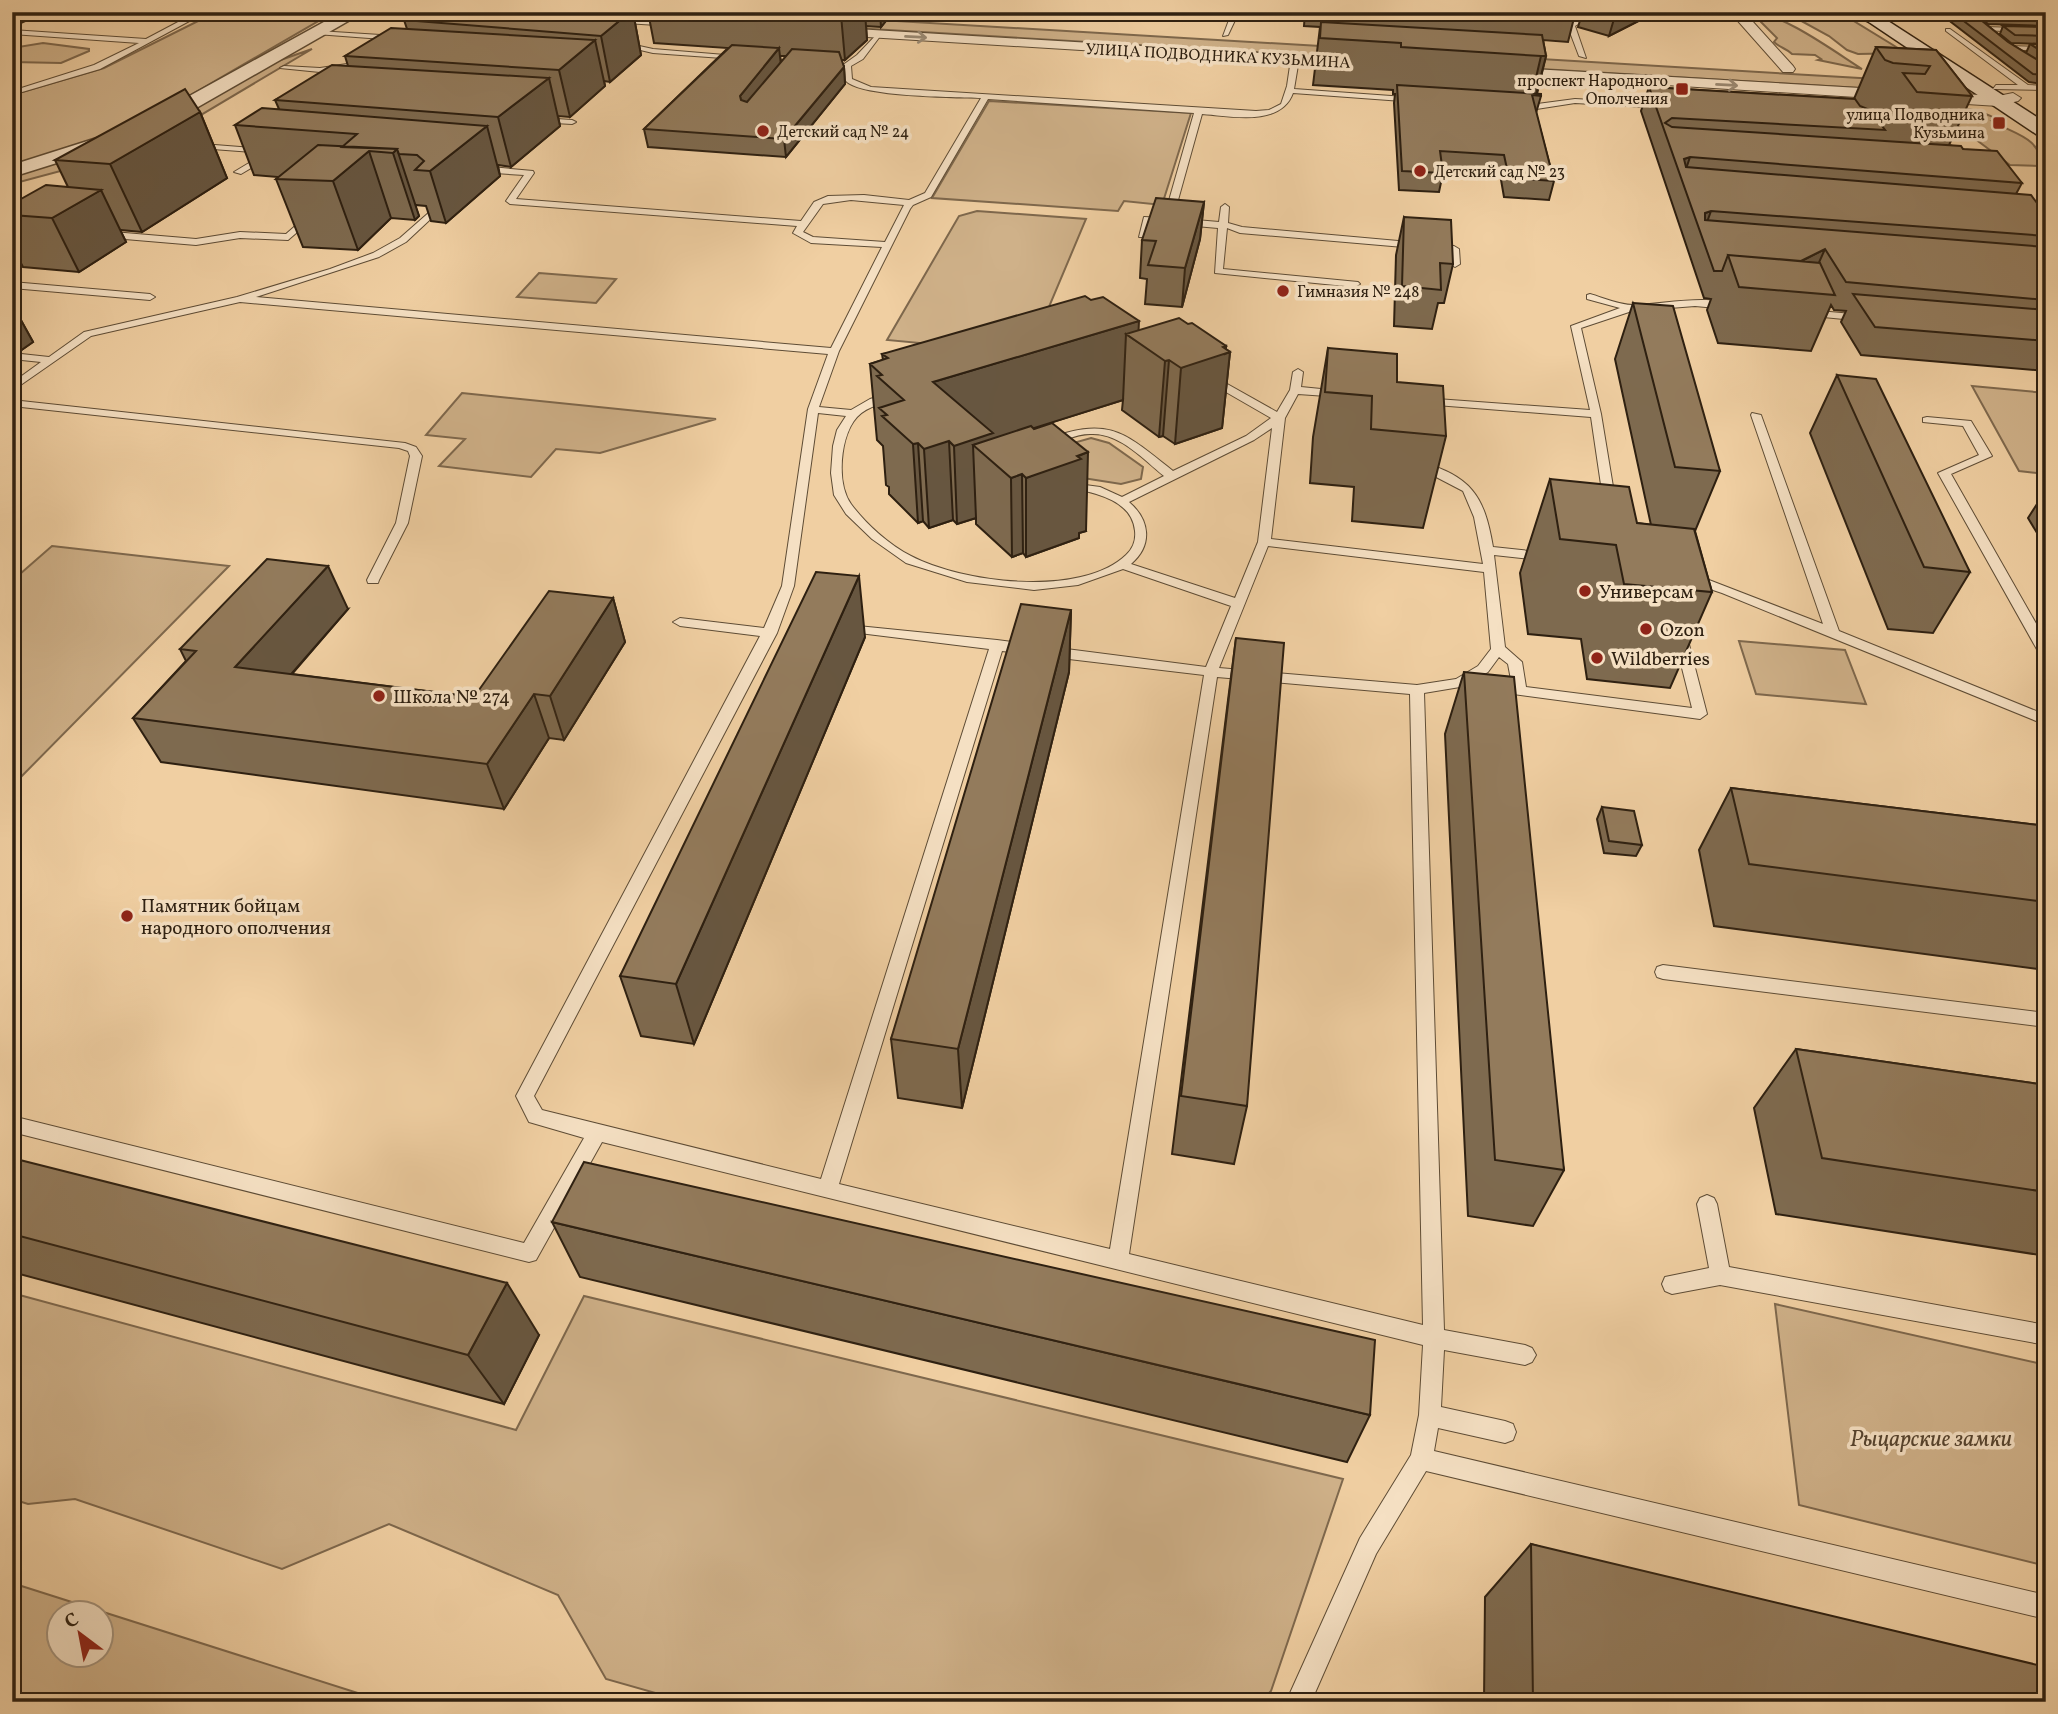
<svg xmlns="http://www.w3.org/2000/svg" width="2058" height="1714" viewBox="0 0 2058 1714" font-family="Vollkorn,serif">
  <rect width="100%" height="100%" fill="#f0cfa2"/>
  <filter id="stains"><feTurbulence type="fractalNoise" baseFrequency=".00286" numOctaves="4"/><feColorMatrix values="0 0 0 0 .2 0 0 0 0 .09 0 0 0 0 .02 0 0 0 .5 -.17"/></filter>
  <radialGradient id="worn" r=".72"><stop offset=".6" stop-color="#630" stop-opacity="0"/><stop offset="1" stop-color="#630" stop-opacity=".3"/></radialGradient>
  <path fill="#cfb189" stroke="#7e684d" stroke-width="2" fill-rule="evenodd" d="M216,12L327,16L177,103L96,139L12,166V95L104,68Z
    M584,12H745L1877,79L1894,90Z
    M1751,12C1781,12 1835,52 1862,69L1818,60L1821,59L1815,55L1792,54C1786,48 1780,48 1774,42L1777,38Z
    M1785,12H1827L1852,20L1906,53L1858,54L1847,50L1829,36Z
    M43,43L89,49V51L61,63L12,62V48Z
    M312,49L157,141L124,154L12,184V177L114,144L272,63Z
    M989,101L1191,113L1162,205L1124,201L1118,211L932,198Z
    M1931,106C1954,107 1978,107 1998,120L1992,121C2010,133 2043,137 2040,166L2010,165Z
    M977,211L1086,219L1038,333L984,349L887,340L959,216Z
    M539,273L616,279L596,303L517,297Z
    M1972,386L2046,393V474L2019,471Z
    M462,393L716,419L600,453L556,449L531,477L439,466L465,439L426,435Z
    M1091,438L1109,443L1143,467L1141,479L1121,484L1026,469L1020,458Z
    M52,546L229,566L12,786V581Z
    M1739,641L1845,650L1866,704L1756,694Z
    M12,1293L516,1430L584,1296L1343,1479L1271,1691L1261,1702H687L606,1679L558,1595L389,1524L282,1569L75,1499L28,1504L12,1499Z
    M1775,1304L2046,1365V1566L1799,1505Z
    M12,1583L386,1702H12ZM60,1612H102V1654H60Z"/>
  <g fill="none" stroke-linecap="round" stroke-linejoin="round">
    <defs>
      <path id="service" d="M197,12H206L100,69L12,95V91L94,65L139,43L12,34V30L146,39Z
        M1232,12L1325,14L1328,16L1325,18L1237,16L1228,35L1223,36Z
        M1559,12H1566L1572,22L1590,12H1599L1575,26L1586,58L1579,56L1568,27L1548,24L1566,23Z
        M1985,27L2046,29V33L1983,30Z
        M1946,29H1950L2028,85L2046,86V90L1993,89L1996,85H2018L1946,31Z
        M318,31L396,36L399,38L396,40L316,34Z
        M878,33L881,35L863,59L851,66L852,79L871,87L1256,111L1269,110L1281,104L1287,86L1291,59L1295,57L1299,59L1294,89L1419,98L1416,102L1293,93C1281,127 1230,116 1202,114L1173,218L1219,222L1221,207L1225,204L1229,207L1228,223L1242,227L1454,246L1459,249L1460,264L1455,267L1450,264V251L1240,233L1227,228L1223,269L1358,282L1360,284L1355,287L1215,273L1218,228L1151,222L1145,237H1139L1144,217L1164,218L1194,113L988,99L931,197L913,205L910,209L839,351L819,407L851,410L870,399L893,392L898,395C886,404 868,405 857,417C840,436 836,483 851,504C865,523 889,545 911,556C962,583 1081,598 1126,555C1133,549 1136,540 1135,531C1132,497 1088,492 1063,486V482L1100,487L1122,497L1164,476C1143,459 1119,432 1090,434C1075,434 1062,442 1048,445L1042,442L1044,440C1109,416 1123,431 1173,471L1246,436L1271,418L1205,380V376H1213L1277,412L1290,390L1293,372L1298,369L1303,372L1301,387L1341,391L1346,394L1341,397L1298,394L1285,418L1271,539L1483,564L1474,517L1463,491L1415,466L1413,464L1419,461C1471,477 1484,494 1493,547L1548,553L1554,557L1548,561L1494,555L1505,647L1522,662L1526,687L1692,708L1673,632L1680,628L1685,629L1707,714L1700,719L1460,687L1424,693L1444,1330L1525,1345L1532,1348L1536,1355L1532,1362L1525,1365L1444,1350L1441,1407L1505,1421L1513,1424L1516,1432L1513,1440L1505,1443L1438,1428L1434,1451L2046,1595V1619L1426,1471L1376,1554L1311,1702H1286L1360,1538L1411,1455L1419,1415L1423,1345L602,1142L536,1260L529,1262L12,1132V1116L524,1243L584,1138L529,1122L516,1096L760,636L680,626L673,622L680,618L764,628L782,586L808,409L828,354L240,302L91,336L12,391V383L41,362L12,359V353L49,357L84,332L237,297L330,269L373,253L400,238L433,209L436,210V214L406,242L379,257L256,297L831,348L882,247L811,243L793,233L797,226L510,204L506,201L524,175L480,172L476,169L480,166L533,171L534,173L516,199L801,221L814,202L828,196L864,195L909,200L925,193L981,98C955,97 861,97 846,81C842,76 843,70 843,65L857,55ZM851,200L904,205L885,242L813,237L803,232L823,204ZM818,413L846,416L837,430L833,446L831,473L834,495L846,514L872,539L906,563L967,582L1034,590L1078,585L1123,569L1231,606L1206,667L997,640L838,624V630L843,631L989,649L821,1179L542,1110L534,1096L777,633L794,586ZM1272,428L1258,542L1235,598L1131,564C1153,545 1150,520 1129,502L1254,440ZM1268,546L1484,572L1491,649L1478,666L1456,679L1417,685L1219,668ZM1002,651L1204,675L1110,1249L839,1184ZM1499,657L1508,664L1512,685L1474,680L1488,672ZM1217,677L1410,694L1423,1325L1129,1254Z
        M621,42L653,49L808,62L804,64L653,53L619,45Z
        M2008,46L2046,47V51L2006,49Z
        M347,64V68L320,72L280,68L284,66L320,68Z
        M1575,99L1664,104L1668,106L1664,108L1575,103L1530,110L1515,107Z
        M540,118L572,120L576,122L572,124L537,122Z
        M202,144L266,149L270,151L266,153L199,148Z
        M264,154L271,156L241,174L234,172Z
        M309,214L316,216L288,240L240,238L196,245L101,237L96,234L101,231L196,239L240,232L286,234Z
        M12,282L150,294L155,297L150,300L12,288Z
        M1590,294C1604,298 1619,305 1633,305C1659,305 1712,293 1733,306L1728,309L1695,306L1632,311L1581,328L1601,414L1616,505L1610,509L1604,505L1591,417L1423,404L1418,401L1423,398L1590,410L1571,326L1620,308L1587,299V295Z
        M1807,310L1864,315L1869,318L1864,321L1803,315L1802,313Z
        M12,400L405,443L416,447L422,456L408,523L379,580L378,583H368L367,580L396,523L410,456L408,451L399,448L12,406Z
        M1752,413L1761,415L1839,631L2046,715V725L1722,593L1686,581V575H1696L1823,624L1751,415Z
        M1927,417L1971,421L1992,456L1951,474L2046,641V657L2039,653L1938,473L1979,455L1963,426L1923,422V418Z
        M1663,965L2046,1013V1027L1663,979L1657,977L1655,972L1657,967Z
        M1707,1195L1714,1198L1717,1204L1729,1267L2046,1325V1345L1720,1285L1672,1294L1665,1291L1662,1284L1665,1277L1709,1268L1697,1204L1700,1198Z"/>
      <path id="minor" d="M500,12H578L691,19L698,23L691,27L506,16Z
        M1730,12H1744L1793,66L1795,69L1793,72H1783Z
        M1837,12H1861L1879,19L1872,23Z
        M823,27L1359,59L1366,63L1359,67L818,34L816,31Z
        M1498,67L1998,96L2013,93L2021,98L2018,101L1998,106L1493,74L1491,71Z"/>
      <path id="tertiary" d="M342,12H364L177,119L111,146L12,177V165L97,138L164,110Z"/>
      <path id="secondary" d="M1854,12H1874L2046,123V138L2039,136Z"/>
    </defs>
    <use href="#service" stroke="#5e4c35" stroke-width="2"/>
    <use href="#minor" stroke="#5e4c35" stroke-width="2"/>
    <use href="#tertiary" stroke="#5e4c35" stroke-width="3"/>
    <use href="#secondary" stroke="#2e2011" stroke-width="3"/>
    <use href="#service" fill="#f5e0c3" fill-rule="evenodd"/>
    <use href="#minor" fill="#f5e0c3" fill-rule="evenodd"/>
    <use href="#tertiary" fill="#f5e0c3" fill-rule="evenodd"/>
    <use href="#secondary" fill="#f5e0c3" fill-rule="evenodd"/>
  </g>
  <path fill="#7e6a4f" stroke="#2e2011" stroke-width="2" fill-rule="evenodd" d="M417,12H633L641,55L610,82L604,81L605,86L570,117L558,116L560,126L511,167L498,165L500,176L446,223L431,221L426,206L415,205L419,216L415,220L391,218L358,250L303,247L276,179L278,177L254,175L235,125L279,109L275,100L348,66L345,56L407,29L404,20Z
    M648,12H893L881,27L866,26L867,40L845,60H841L844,67L845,84L786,157L648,147L644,129L728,48L654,43ZM780,56H786L781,63Z
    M1305,12H1656L1609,36L1578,27L1582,14L1574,18L1568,42L1543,40L1546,56L1537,94L1541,96L1536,113L1554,181L1549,200L1504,197L1500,174L1443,170V173L1439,192L1399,190L1394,103L1395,94H1393V90L1313,85L1320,27L1304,26Z
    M1938,12H1971L2008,42L2026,53L2030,44H2045L2011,43L2000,34L2003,26L2046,27V97L2040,93L2044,84L2029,82Z
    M1973,12H2046V26L1988,24Z
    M1876,47L1936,50L1972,96L1949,145L1963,149L2022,183L2016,194L2046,215V371L1861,355L1841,322L1846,311L1834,310L1831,305L1811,351L1718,343L1707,310L1711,299L1704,298L1641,111L1649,87L1854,99Z
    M200,112L227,178L142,232L120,230L126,242L79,272L23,267L12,246V204L68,187L55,160Z
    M1204,202L1200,239L1182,307L1145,304L1147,279L1140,278L1142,240Z
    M1404,217L1453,264L1444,303H1438L1432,329L1394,326L1396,255Z
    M1633,303L1720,471L1695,531L1712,592L1670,688L1587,679L1581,639L1528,634L1520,573L1550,479L1637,523L1651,525L1615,359Z
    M12,304L33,342L20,351H12Z
    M1188,324L1226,346V349L1230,352L1222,428L1175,444L1163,436L1159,437L1122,410L1123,400L1033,428L1086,531L1079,533V538L1026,557L1023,553L1012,557L976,524V518L957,524L953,520L929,528L923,521L918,523L889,494V487L886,485L883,446L877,440L870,364L883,360L882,354L1139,331Z
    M1328,348L1397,382L1446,436L1423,528L1352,521L1354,487L1310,483L1313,437Z
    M1837,375L1970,572L1933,633L1888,629L1810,433Z
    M2046,490V548L2028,518Z
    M613,598L625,642L564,740L549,738L504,809L161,762L133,718L186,661L180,649L348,609L292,674L474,697Z
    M1071,610L1069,672L962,1108L898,1098L891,1039Z
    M865,637L694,1044L641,1036L620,976Z
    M1236,638L1247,1106L1234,1164L1172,1154L1228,700Z
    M1464,672L1564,1170L1533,1226L1468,1216L1445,734Z
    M1731,788L2046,826V970L1714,926L1699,850Z
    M1602,807L1642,845L1636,856L1604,853L1597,819Z
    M1796,1049L2046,1085V1256L1776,1214L1754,1108Z
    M12,1158L539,1335L504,1404L12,1272Z
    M552,1222L1370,1415L1347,1462L580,1277Z
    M1531,1544L2046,1702H1484L1485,1597Z"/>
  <path fill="#675640" stroke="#2e2011" stroke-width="2" d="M12,12H38L39,15L12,27Z
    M630,12H633L641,55L610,82L601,36Z
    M845,12H865L867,40L845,60L841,15Z
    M880,12H893L881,27Z
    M1575,12H1582V14L1574,18Z
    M1616,12H1656L1609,36Z
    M595,40L605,86L570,117L559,70Z
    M779,48L781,65L743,113L740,96Z
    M1541,56H1546L1536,95H1532Z
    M844,67L845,84L786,157L784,139Z
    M549,78L560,126L511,167L498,117Z
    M200,112L227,178L142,232L110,164Z
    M487,126L500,176L446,223L430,171Z
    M397,149L419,216L415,220L393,153Z
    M369,151L391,218L358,250L333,181Z
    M1690,157L1682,181L1684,159Z
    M101,190L126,242L79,272L52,218Z
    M1204,202L1200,239L1182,307L1185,268Z
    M1711,211L1702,236L1705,213Z
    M1825,249L1813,276L1796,264Z
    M12,304L33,342L20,351L12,338Z
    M1139,321L1138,342L1126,334L1123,400L993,441L973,445L976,518L957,524L954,446L949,441L953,520L929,528L924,449L933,382Z
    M1226,346L1225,354L1230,352L1222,428L1175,444L1181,368Z
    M1169,360L1163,436L1159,437L1165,361Z
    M918,443L923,521L918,523L913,444Z
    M1088,452L1086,531L1079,533V538L1026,557V478Z
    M1022,474L1023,553L1012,557L1011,478Z
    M328,566L348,609L259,711L235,667Z
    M859,576L865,637L694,1044L676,984Z
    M613,598L625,642L564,740L550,696Z
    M1071,610L1069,672L962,1108L958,1049Z
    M534,694L549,738L504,809L487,764Z
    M507,1283L539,1335L504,1404L468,1355Z"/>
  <path fill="#937b5c" stroke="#2e2011" stroke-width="2" d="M417,12H630L601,36L404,20Z
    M795,12H845L841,15Z
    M1391,12H1537L1538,20Z
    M1952,12H1971L2008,42L2046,65V75L2033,74Z
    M1987,12H2046V18L1992,16Z
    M1321,22L1542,35L1546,56H1541L1401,47V43L1320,38Z
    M2003,26L2046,27V36L2015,35Z
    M391,28L595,40L559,70L345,56Z
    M2030,44H2046V54Z
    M732,45L779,48L740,96L741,100L747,102L792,49L839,52L844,67L784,139L644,129Z
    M1876,47L1936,50L1972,96L1917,92L1903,73L1925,74L1930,66L1893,63L1885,60Z
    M332,65L549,78L498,117L275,100Z
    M1397,85L1541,94V96L1532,95L1554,181L1509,178L1504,155L1440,151L1443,173L1402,171Z
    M1649,87L1855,99L1860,106L1870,110L1885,130L1672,118L1665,123L1672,127L1961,146L1963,149L1997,151L2022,183L1690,157L1684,159L1686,167L2031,195L2046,215V236L1711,211L1705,213V220L2046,247V300L1846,282L1825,249L1801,261L1728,255L1722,271H1714Z
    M185,89L200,112L110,164L55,160Z
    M262,108L487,126L430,171L415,170L424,161L417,155L399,154L397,149L342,147L357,134L235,125Z
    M318,145L397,149L393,153L369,151L333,181L276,179Z
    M46,185L101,190L52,218L12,215V204Z
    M1156,198L1204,202L1185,268L1148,265L1156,241L1142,240Z
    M1404,217L1451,220L1453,264L1440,263L1441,290L1402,286Z
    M1728,255L1820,263L1835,295L1739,287Z
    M1853,294L2046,310V341L1875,327Z
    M1085,296L1091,300L1103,297L1139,321L933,382L993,433L954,446L949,441L924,449L918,443L913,444L882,416L887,415L879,408L904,400L877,376L882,375L870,364L888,358L882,354Z
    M1633,303L1673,306L1720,471L1675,467Z
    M1179,318L1188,324L1192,323L1226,346L1223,347L1230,352L1181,368L1169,360L1165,361L1126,334Z
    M1328,348L1397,354V382L1443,386L1446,436L1371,429L1372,396L1325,392Z
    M1837,375L1876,379L1970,572L1924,567Z
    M1052,423L1088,452L1077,456L1081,459L1026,478L1022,474L1011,478L973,445L1031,426L1034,429Z
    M1550,479L1629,487L1637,523L1694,529L1712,592L1624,584L1616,545L1560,539Z
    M267,559L328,566L235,667L474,697L549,591L613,598L550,696L534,694L487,764L133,718L196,651L180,649Z
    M816,572L859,576L676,984L620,976Z
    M1021,604L1071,610L958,1049L891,1039Z
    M1236,638L1284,643L1247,1106L1181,1096Z
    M1464,672L1514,677L1564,1170L1495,1160Z
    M1731,788L2046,826V902L1749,864Z
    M1602,807L1634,811L1642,845L1609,841Z
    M1796,1049L2046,1085V1192L1822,1158Z
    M12,1158L507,1283L468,1355L12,1234Z
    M584,1162L1375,1340L1370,1415L552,1222Z
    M1531,1544L2046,1667V1702H1533Z"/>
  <defs><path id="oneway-shaft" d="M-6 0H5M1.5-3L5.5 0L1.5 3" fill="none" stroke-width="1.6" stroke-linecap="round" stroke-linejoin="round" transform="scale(1.75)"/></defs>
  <g stroke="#9b8a73">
    <use href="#oneway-shaft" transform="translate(916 37) rotate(3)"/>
    <use href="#oneway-shaft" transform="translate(1727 85) rotate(3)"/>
  </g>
  <g fill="#8f2418" stroke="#f5e0c3" stroke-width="2.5">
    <rect x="1675" y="82" width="14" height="14" rx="3.5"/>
    <rect x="1992" y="116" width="14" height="14" rx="3.5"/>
    <circle cx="763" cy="131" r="7"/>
    <circle cx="1420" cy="171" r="7"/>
    <circle cx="1283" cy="291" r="7"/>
    <circle cx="1585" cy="591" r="7"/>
    <circle cx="1646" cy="629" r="7"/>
    <circle cx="1597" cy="658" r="7"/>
    <circle cx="379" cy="696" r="7"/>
    <circle cx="127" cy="916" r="7"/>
  </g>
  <g text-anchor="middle" stroke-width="7" stroke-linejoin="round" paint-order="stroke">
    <g font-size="16" fill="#2e2011" stroke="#f5e0c3">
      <text transform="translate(1218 55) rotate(3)" y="6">УЛИЦА ПОДВОДНИКА КУЗЬМИНА</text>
    </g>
    <g font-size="16" fill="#2e2011" stroke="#f5e0c3" text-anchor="start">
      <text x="1668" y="86" text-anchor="end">проспект Народного<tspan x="1668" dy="18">Ополчения</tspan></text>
      <text x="1985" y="120" text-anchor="end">улица Подводника<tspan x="1985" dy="18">Кузьмина</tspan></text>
      <text x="777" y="137">Детский сад № 24</text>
      <text x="1434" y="177">Детский сад № 23</text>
      <text x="1297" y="297">Гимназия № 248</text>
    </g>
    <g font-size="19" fill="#2e2011" stroke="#f5e0c3" text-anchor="start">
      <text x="1599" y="598">Универсам</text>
      <text x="1660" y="636">Ozon</text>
      <text x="1611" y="665">Wildberries</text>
      <text x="393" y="703">Школа № 274</text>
      <text x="141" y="912">Памятник бойцам<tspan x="141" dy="22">народного ополчения</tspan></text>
    </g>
    <g font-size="23" font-style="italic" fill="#56442f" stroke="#f5e0c3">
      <text x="1931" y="1446">Рыцарские замки</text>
    </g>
  </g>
  <rect width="2058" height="1714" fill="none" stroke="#f0cfa2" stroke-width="42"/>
  <rect x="14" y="14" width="2030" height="1686" fill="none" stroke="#2e2011" stroke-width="3.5"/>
  <rect x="21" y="21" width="2016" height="1672" fill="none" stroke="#2e2011" stroke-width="2"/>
  <g transform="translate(80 1634) rotate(328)"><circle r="33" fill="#f5e0c3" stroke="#a5937c" stroke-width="2"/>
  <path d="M0-5L12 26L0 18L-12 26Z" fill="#8f2418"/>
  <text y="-10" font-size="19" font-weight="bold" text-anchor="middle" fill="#2e2011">С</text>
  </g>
  <rect width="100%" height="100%" filter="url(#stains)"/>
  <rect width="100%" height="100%" fill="url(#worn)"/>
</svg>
